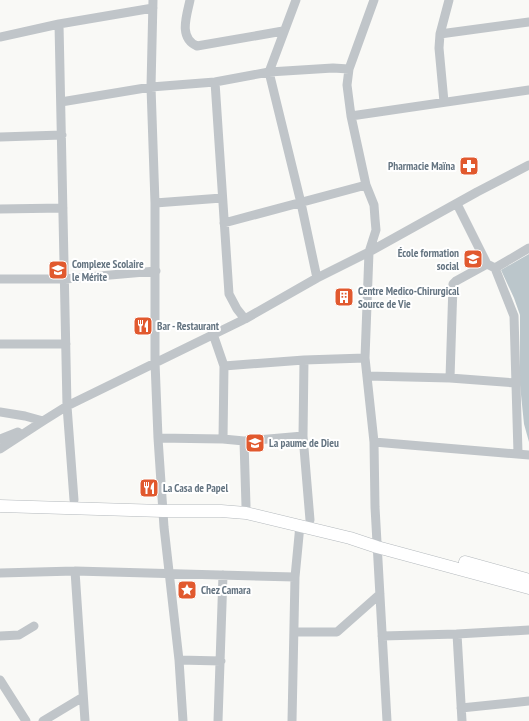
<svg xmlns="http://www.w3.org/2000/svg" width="529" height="721" viewBox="0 0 529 721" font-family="'PT Sans Narrow',sans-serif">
  <rect width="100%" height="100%" fill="#f9f9f6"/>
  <path fill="#bbc6cb" d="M529,254V442L524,424L520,385V315L514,298L501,270Z"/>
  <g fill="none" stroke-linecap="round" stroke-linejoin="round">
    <defs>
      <path id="major" d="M0,506L163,511H221L246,513L350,538L377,547L529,588
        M465,562L526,579"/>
    </defs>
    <use href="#major" stroke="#b4b9bd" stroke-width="13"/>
    <path stroke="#c0c5c9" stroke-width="9" d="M153,0L151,87L155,203V362L158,438L164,527L179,660L183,721
      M190,0C187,15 178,38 197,46L283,31
      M296,0L269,72L301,203L317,278
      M374,0L349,69L347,85L351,116L366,185L374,205L375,219L376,230L369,252L365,358L374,442L375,507L387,721
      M59,24L67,406L74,500
      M440,34L529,22
      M0,37L59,24L153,8
      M215,82L229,294L237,309L245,319
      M61,102L151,87L215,82L269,72L333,68L349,69
      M444,102L439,48L440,34L449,0
      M351,116L529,90
      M0,137L62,135
      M155,203L222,198
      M457,204L487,264L495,268L514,316L518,453
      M0,209L63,208
      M224,223L366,185
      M495,268L529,248
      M0,279H65L156,271
      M213,334L224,366L304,360L365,358
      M0,344H66
      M304,360L303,436L310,520
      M367,376L450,378L516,383
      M450,378L453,284L456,281L487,264
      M0,412L25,416L43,421
      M158,438L223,439L244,441L303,436
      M0,439L18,432
      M223,439L224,366
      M244,441L246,506
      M374,442L529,455
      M0,449L43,421L67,406L245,319L317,278L369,252L477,192L529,165
      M75,571L85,721
      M0,573L75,571L295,577
      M295,632H337L380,594
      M457,634L529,630
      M0,636L19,635L34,626
      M382,636L457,634L462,721
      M179,660L221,661
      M0,680L26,721
      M461,708L529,701
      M43,721L83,697
      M218,721L223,575
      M292,721L295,577L300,525"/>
    <use href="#major" stroke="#fff" stroke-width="12"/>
  </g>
  <defs>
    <symbol id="pharmacy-square" viewBox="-11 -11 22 22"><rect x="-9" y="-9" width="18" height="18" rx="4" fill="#e1592e" stroke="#fff"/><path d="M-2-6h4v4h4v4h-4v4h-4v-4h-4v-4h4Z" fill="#fff"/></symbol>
    <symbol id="school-square" viewBox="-11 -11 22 22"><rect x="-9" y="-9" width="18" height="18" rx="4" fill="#e1592e" stroke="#fff"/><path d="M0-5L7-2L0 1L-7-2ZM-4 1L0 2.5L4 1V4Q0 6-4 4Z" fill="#fff"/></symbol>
    <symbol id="building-square" viewBox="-11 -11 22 22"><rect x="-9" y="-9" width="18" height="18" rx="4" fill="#e1592e" stroke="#fff"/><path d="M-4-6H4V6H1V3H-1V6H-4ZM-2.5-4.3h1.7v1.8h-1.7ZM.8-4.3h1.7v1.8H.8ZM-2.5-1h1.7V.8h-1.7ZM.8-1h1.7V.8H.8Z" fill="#fff"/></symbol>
    <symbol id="restaurant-square" viewBox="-11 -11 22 22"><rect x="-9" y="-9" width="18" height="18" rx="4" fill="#e1592e" stroke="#fff"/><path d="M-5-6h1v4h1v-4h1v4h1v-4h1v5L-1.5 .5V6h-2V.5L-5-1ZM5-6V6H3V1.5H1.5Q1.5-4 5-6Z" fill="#fff"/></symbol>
    <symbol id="sight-square" viewBox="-11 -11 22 22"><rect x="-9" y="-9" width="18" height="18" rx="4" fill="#e1592e" stroke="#fff"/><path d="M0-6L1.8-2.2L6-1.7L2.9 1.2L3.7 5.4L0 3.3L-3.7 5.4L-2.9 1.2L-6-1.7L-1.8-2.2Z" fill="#fff"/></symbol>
  </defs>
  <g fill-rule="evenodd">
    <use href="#pharmacy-square" x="458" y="155" width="22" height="22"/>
    <use href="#school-square" x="462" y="248" width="22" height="22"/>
    <use href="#school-square" x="47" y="259" width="22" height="22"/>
    <use href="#building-square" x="333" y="286" width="22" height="22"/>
    <use href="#restaurant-square" x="132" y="315" width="22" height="22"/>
    <use href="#school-square" x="244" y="432" width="22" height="22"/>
    <use href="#restaurant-square" x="138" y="477" width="22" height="22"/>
    <use href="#sight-square" x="176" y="579" width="22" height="22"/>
  </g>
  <g text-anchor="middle" stroke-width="4" stroke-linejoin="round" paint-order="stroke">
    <g font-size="11" font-weight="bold" fill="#647481" stroke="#fff" text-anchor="start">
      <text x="455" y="170" text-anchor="end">Pharmacie Maïna</text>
      <text x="459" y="257" text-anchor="end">École formation<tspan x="459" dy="13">social</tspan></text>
      <text x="72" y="268">Complexe Scolaire<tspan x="72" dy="13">le Mérite</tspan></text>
      <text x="358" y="295">Centre Medico-Chirurgical<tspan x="358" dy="13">Source de Vie</tspan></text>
      <text x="157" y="330">Bar - Restaurant</text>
      <text x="269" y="447">La paume de Dieu</text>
      <text x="163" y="492">La Casa de Papel</text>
      <text x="201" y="594">Chez Camara</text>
    </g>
  </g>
</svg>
